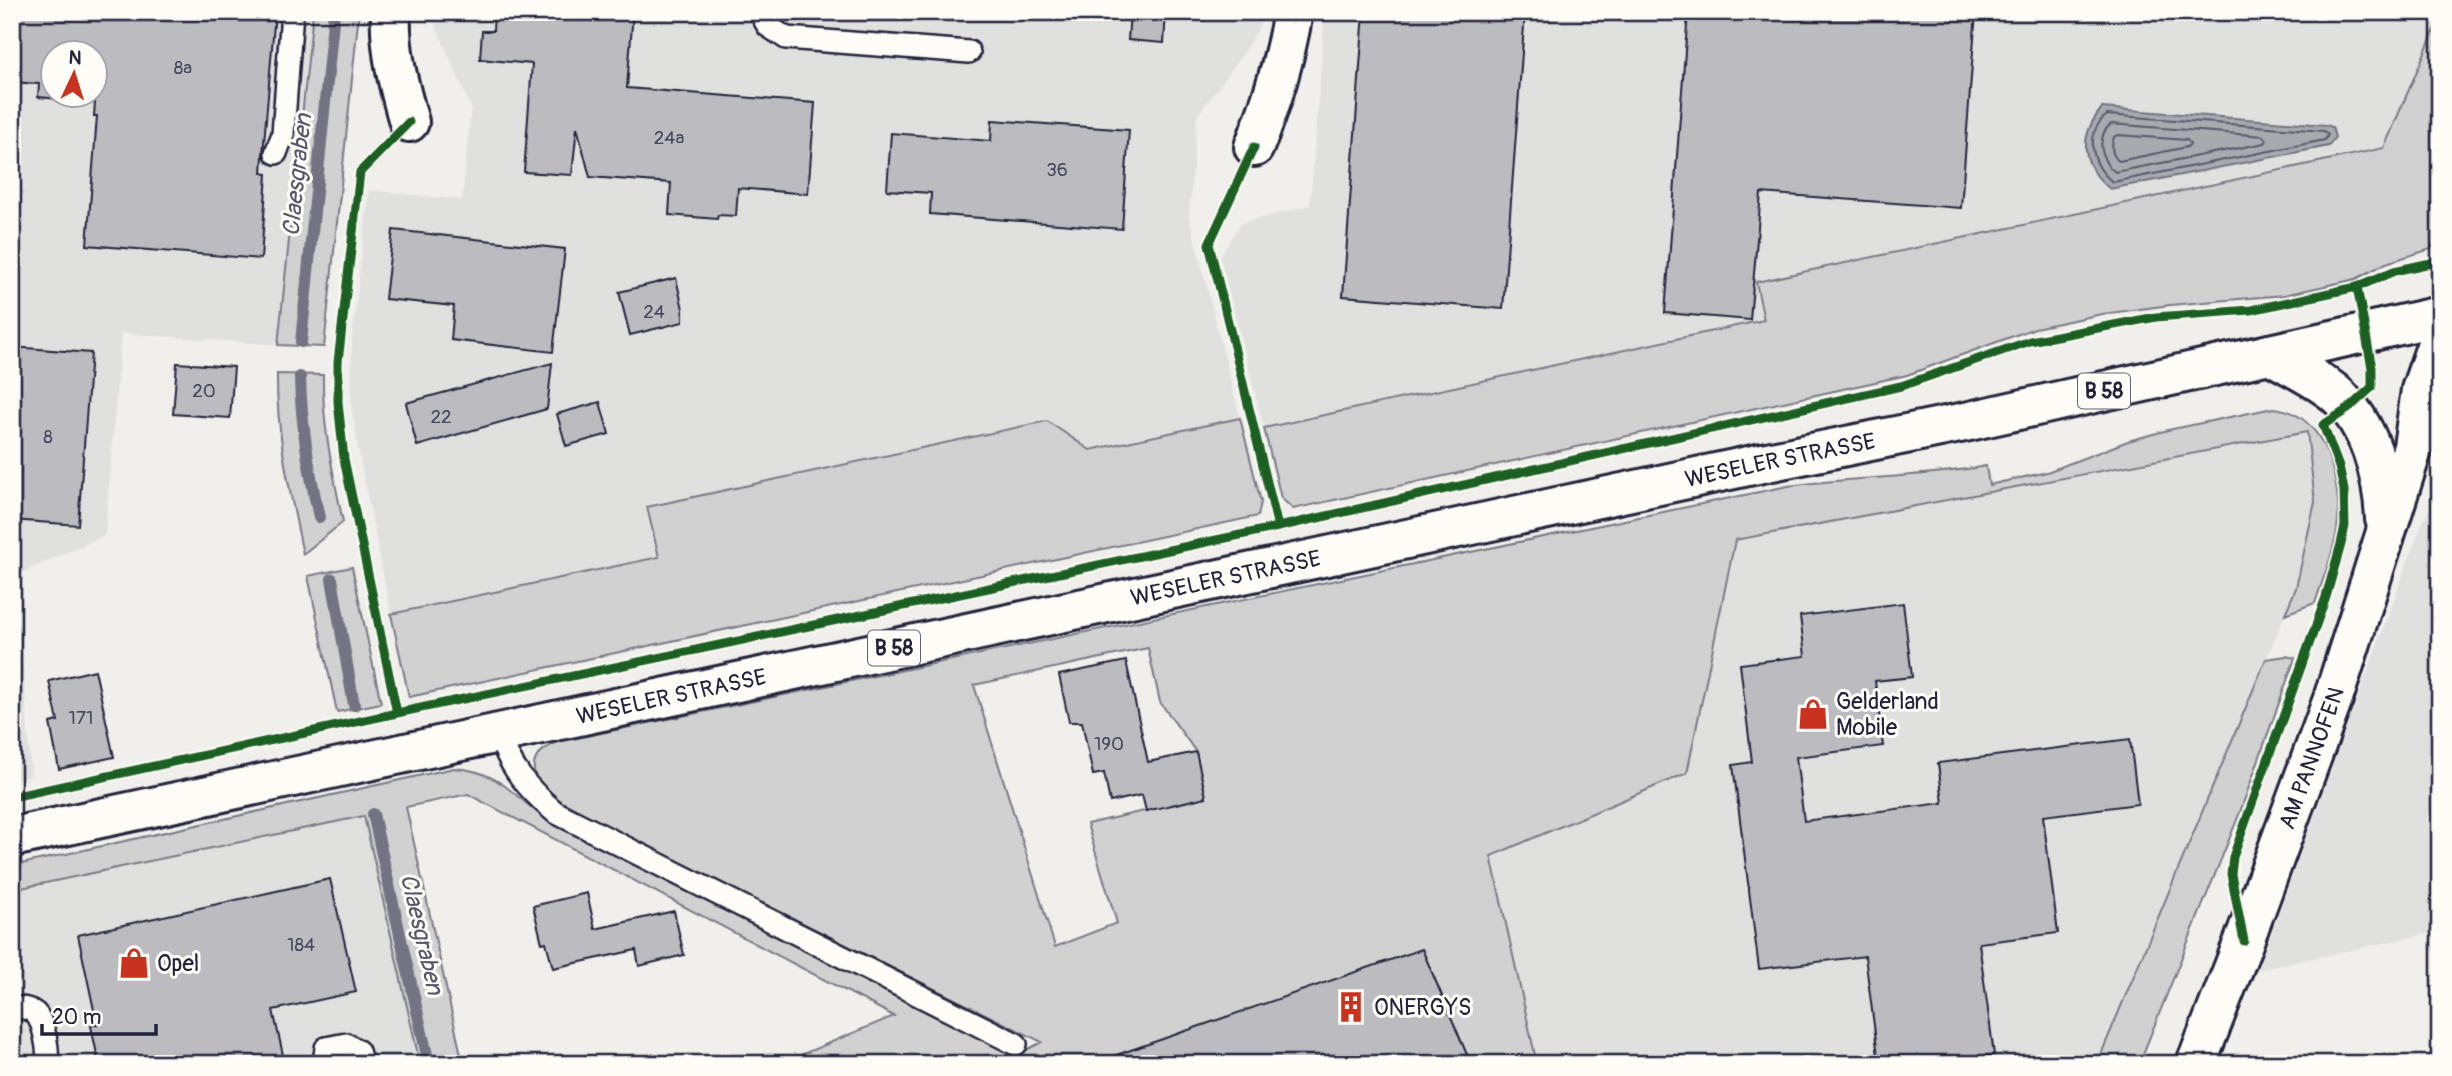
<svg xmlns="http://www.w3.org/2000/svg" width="2452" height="1076" viewBox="0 0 2452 1076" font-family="Pangolin,sans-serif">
  <rect width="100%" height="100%" fill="#f0efec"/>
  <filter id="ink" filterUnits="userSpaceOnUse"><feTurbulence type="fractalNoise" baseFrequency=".0143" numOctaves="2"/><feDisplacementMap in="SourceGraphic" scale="14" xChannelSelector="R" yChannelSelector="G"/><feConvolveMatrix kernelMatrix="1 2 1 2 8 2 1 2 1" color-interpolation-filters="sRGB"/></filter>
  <g filter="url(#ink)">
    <path fill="#e0e0df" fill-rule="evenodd" d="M12,12H313L278,345L121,333L105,535L17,575L31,776L12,780ZM52,52H94V94H52Z
      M430,12H1263L1260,25L1243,54L1197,116L1189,216L1240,418L1090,450L1047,421L648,507L660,557L391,614L359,454L351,402L352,339L369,190L462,200L471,107Z
      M1325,12H2440V17L2384,148L1756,282L1764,320L1264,428L1220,257L1241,223L1310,205Z
      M2307,432L2315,502L2296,588L2097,1064H1537L1491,856L1687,773L1735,540Z
      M2440,484V931L2258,970L2421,526Z
      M364,816L420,1064H12V890Z"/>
    <path fill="#d2d1d1" stroke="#7a7a86" stroke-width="2" fill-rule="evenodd" d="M313,12H359L324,347L278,345Z
      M2440,17V233L2431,249L2386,263L2356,279L2284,295L2170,305L2102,314L2035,328L1907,375L1293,509L1281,498L1264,428L1764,320L1756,282L2384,148Z
      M277,374L323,375C322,425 333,473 343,522L303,554C291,495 276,435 277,374Z
      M2273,408C2327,412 2343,486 2337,530C2333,555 2323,579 2315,603L2285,614L2296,588L2315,502L2307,432L1735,540L1687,773L1491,856L1537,1064H779L894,1016L468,794L406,807L463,1064H420L364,816L12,890V866L454,768C503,771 516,800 554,825L1015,1056L1042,1042L565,806C537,787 515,760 558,742L1788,486C1854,477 1920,478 1986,466L1989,485L2047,472L2128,441L2168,430ZM1148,648L1160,702L1196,752L1206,797L1087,824L1117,923L1055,947L974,685Z
      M1240,418L1261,502L1258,516L409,697L391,614L659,557L647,507L1047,421L1090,450Z
      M352,567L381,703L337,712L308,576Z
      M2286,656L2295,658L2240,812L2139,1064H2097L2266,659Z"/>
    <path fill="#a9a9b0" stroke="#737381" stroke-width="2" d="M2102,108L2326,125L2332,127L2335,137L2329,146L2110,189C2081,165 2078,137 2102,108Z"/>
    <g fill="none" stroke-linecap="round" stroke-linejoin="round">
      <path stroke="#58586a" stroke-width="2" d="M2107,115L2324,131L2328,135L2325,140L2113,182C2091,167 2084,132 2107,115Z
        M2111,124L2264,136L2267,140L2265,143L2115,172C2100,162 2096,136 2111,124Z
        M2117,135L2187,140L2190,144L2187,147L2119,161C2111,156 2111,145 2114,137Z"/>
      <path stroke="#737381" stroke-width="12" d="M301,342L334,12
        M300,377C301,424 309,471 319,517
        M332,579L354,705
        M373,814L429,1064"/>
    </g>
    <path fill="#bcbcc0" stroke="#22223b" stroke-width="2" fill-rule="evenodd" d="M12,12H275L263,155L262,173L267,174L261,259L87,245L97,116H94L95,102L38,97L39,84L12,82ZM52,52H94V94H52Z
      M494,12H633L627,88L815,103L808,194L738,188L736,216L718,215L717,219L669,215L671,183L590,177L577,127L572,175L524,172L532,64L480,59L482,31H493Z
      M1130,12H1166L1164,43L1128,40Z
      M1364,12H1525L1503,309L1343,296Z
      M1688,12H1976L1961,208L1761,193L1750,320L1665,313Z
      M992,120L1129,130L1122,229L930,214L931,193L887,190L891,133L991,141Z
      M393,230L565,249L553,352L451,340L454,306L385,299Z
      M676,278L683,309V322L630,335L619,292Z
      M12,347L91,353L78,525L12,520Z
      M177,363L234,367L230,418L173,414Z
      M552,363L547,409L417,446L406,403Z
      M600,402L609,434L566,446L557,414Z
      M1903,603L1912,677L1875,681L1883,746L1796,757L1804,821L1943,803L1938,763L2130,739L2138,804L2043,816L2058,933L1979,943L1994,1055L1929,1064H1879L1865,956L1759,969L1733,765L1752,762L1740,664L1805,656L1800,616Z
      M1126,661L1148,762L1196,752L1206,797L1146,811L1142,795L1110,802L1104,773L1093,775L1082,722H1069L1059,675Z
      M95,670L114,757L59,769L50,723L58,721L49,681Z
      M330,879L356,992L273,1010L285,1064H99L91,1026L97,1024L78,935Z
      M587,893L595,929L674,911L684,955L639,966L636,950L553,968L546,942L542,943L533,906Z
      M1422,949L1471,1064H1106L1105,1059Z"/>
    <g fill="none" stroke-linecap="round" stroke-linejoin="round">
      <defs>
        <path id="service" d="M760,12L768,26L786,38L969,52
          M276,153L283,134L292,12
          M498,733C511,769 526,787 555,812L1016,1044
          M12,1008C19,1007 29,1008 35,1013C44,1022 50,1053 46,1064
          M324,1064L326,1048L346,1044L358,1051L362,1064"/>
        <g id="minor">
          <path d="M391,12C389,50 399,87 409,122"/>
          <path d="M1254,147C1272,103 1285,59 1293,12"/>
          <path d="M2270,354C2292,367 2317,378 2336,394C2370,425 2383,475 2385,519"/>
          <path id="s1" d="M2196,1064L2244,941L2333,699L2413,447L2421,390L2440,335"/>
        </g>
        <g id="primary">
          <path id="s2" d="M12,837L1767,462L1965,422L2440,316"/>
        </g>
      </defs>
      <use href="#service" stroke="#22223b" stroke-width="26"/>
      <use href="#minor" stroke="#22223b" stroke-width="44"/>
      <use href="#primary" stroke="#22223b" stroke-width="44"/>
      <use href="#service" stroke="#fdfcf7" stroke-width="21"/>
      <use href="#minor" stroke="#fdfcf7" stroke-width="38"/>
      <use href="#primary" stroke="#fdfcf7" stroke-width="38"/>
      <defs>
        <path id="cycleway" d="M1254,147L1209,244L1278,527
          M397,713L344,459L338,402V362L360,172L409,122
          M12,797L397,713L1278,527L1901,386L2030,341L2156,317L2251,310L2357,287L2394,271L2440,261
          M2244,941L2231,874L2233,857L2326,597L2341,544L2345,526L2344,490L2339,467L2323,425L2348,409L2372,387V368L2357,287"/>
      </defs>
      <use href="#cycleway" stroke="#fdfcf7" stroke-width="13"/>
      <use href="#cycleway" stroke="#1b5e20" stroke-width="9"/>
    </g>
  </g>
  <defs>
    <symbol id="shop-bare" viewBox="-9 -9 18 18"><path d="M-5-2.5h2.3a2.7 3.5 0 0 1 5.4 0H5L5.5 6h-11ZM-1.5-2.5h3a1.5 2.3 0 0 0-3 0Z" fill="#c8321e" stroke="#fdfcf7" stroke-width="2.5" paint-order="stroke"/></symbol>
    <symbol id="building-bare" viewBox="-9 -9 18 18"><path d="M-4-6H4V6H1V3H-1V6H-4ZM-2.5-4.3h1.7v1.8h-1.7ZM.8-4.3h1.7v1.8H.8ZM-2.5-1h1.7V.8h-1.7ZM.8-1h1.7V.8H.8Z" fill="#c8321e" stroke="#fdfcf7" stroke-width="2.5" paint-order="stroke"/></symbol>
  </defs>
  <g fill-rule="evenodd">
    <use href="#shop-bare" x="1791" y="692" width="44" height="44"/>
    <use href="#shop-bare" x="112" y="941" width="44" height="44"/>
    <use href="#building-bare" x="1329" y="985" width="44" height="44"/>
  </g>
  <g text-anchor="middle" stroke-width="6" stroke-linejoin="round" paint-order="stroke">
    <g font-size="19" fill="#48485c">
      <text x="183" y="74">8a</text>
      <text x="669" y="144">24a</text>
      <text x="1057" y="176">36</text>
      <text x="654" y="318">24</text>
      <text x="204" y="397">20</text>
      <text x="441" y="423">22</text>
      <text x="48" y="443">8</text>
      <text x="81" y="724">171</text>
      <text x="1109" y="750">190</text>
      <text x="301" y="951">184</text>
    </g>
    <g fill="#fdfcf7" stroke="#646373" stroke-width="2">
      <rect x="2078" y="373.5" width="52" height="35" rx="5"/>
      <rect x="868" y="630.5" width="52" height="35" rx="5"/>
    </g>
    <g font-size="21" font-weight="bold" fill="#22223b">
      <text x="2104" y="398">B 58</text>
      <text x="894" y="655">B 58</text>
    </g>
    <g font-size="23" fill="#22223b" stroke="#fdfcf7">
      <text dy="8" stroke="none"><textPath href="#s2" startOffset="1808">WESELER STRASSE</textPath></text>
      <text dy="8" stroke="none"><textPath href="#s2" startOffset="1241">WESELER STRASSE</textPath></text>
      <text dy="8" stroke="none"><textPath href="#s2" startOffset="674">WESELER STRASSE</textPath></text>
      <text dy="8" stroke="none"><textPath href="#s1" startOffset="327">AM PANNOFEN</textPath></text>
    </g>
    <g font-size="23" fill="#22223b" stroke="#fdfcf7" text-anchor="start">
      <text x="1836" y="709">Gelderland<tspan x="1836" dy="26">Mobile</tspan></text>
      <text x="157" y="971">Opel</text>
      <text x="1374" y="1015">ONERGYS</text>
    </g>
    <g font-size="24" font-style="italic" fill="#58586a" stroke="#fdfcf7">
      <text transform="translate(297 175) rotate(-84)" y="8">Claesgraben</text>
      <text transform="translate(422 934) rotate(77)" y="8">Claesgraben</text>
    </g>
  </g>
  <rect width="2452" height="1076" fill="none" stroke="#fdfcf7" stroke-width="42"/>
  <rect x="21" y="21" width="2410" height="1034" fill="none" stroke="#22223b" stroke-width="2.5" filter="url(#ink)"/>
  <g transform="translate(74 74) rotate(4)"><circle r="33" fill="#fdfcf7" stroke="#a5a5ac" stroke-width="2"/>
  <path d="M0-5L12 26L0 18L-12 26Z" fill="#c8321e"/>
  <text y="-10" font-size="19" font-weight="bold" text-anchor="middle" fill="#22223b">N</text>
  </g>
  <path d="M42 1024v10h114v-10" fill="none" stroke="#22223b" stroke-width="3.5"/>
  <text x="52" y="1024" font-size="21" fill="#22223b" stroke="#fdfcf7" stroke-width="5" paint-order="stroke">20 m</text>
</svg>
